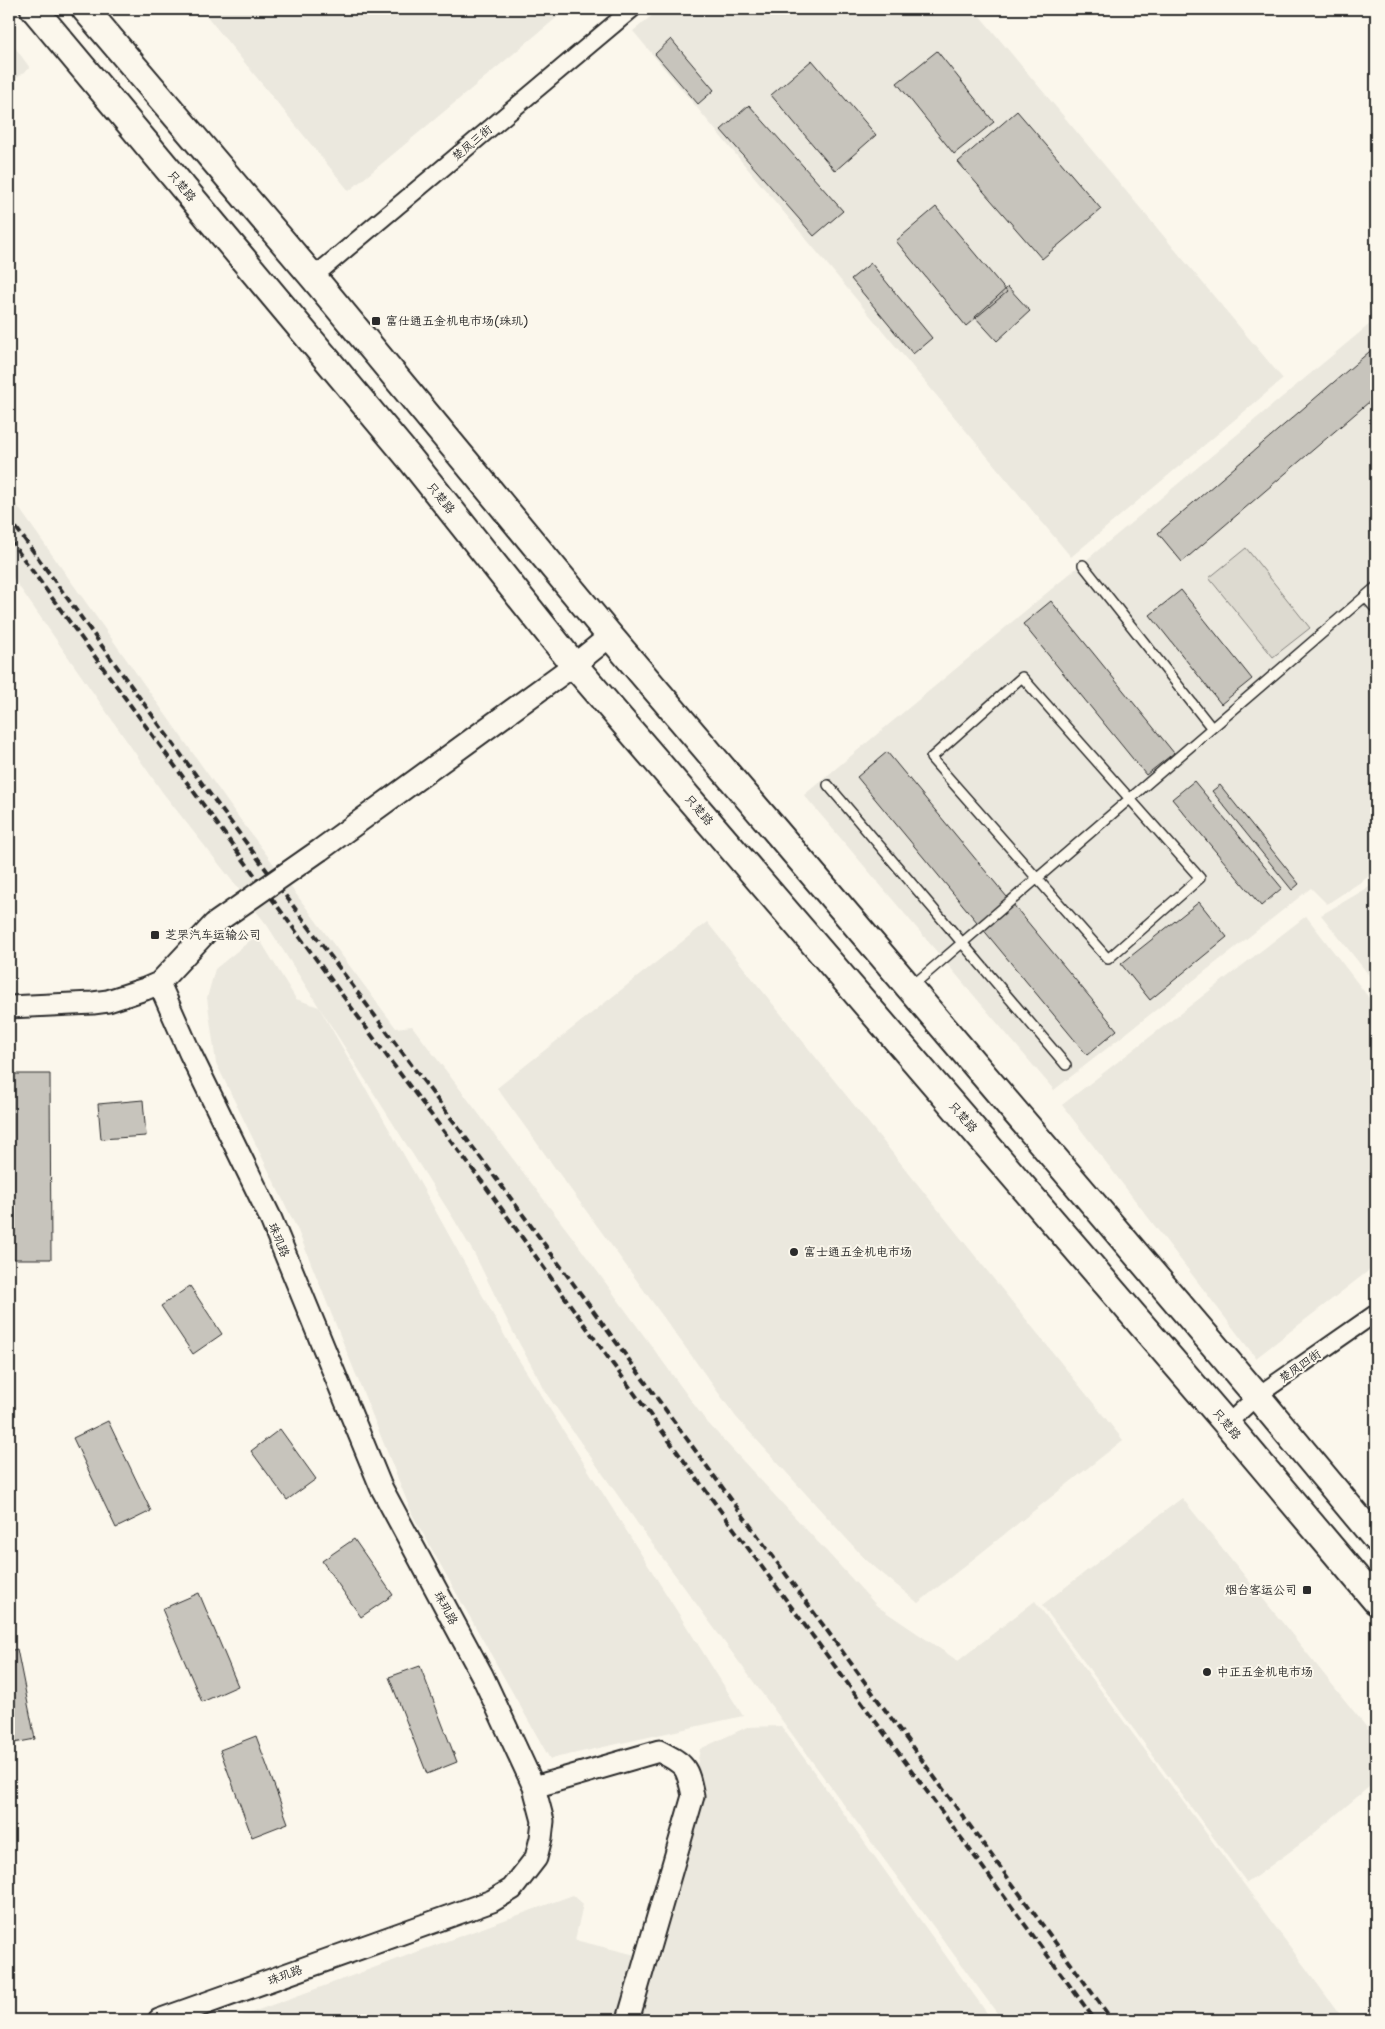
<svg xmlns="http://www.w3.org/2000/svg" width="1385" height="2029" viewBox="0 0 1385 2029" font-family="'Shantell Sans','LXGW WenKai TC',sans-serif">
  <rect width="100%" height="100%" fill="#fbf7ec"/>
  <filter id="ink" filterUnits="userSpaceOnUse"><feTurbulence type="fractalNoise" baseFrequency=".02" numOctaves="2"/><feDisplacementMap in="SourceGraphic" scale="10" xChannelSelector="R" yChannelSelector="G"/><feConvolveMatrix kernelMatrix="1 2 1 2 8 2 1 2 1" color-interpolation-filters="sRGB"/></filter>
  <g filter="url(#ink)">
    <path fill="#ebe8de" d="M201,9H567L349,191Z
      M660,9H974L1283,379L1071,557L633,31Z
      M9,39L30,68L9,84Z
      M1376,319V872L1327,904L1311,888L1054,1090L804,795Z
      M9,494L234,811L396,1028L412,1026L573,1238L706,1421L877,1606L958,1661L1035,1601L1344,2020H1002L645,1534L548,1396L512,1330L475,1255L455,1221L267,925L163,793L9,572Z
      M1376,883V984L1321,915Z
      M1306,916L1376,1007V1265L1256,1358L1062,1105Z
      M707,922L1123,1440L918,1603L865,1559L736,1417L497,1088Z
      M257,935L296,999L319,1007L424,1190L512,1349L743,1716L550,1759L413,1516L298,1231L216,1063L207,998L215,969Z
      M1182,1498L1376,1739V1781L1306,1840L1247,1883L1042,1605Z
      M781,1726L992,2020H231L573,1895L583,1904L575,1940L660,1961L700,1749L747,1727Z"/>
    <path fill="#dddad0" stroke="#84827e" d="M1246,548L1310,628L1273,657L1209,578Z"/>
    <path fill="#c7c4bc" stroke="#2b2b2b" d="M671,39L714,90L698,104L655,54Z
      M937,51L994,122L954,154L897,83Z
      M812,60L876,135L835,171L771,95Z
      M749,105L843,211L814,236L721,130Z
      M1017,111L1101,209L1042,259L958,162Z
      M936,207L1007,292L966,326L896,241Z
      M871,263L932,338L913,354L851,279Z
      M1008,287L1030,311L997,341L975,317Z
      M1376,346V396L1182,562L1158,533Z
      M1181,590L1252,679L1221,704L1150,615Z
      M1051,601L1174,753L1146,775L1023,624Z
      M887,752L1117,1030L1087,1055L857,777Z
      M1194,781L1282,888L1261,906L1172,799Z
      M1220,785L1299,884L1292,890L1212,791Z
      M1199,902L1227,937L1150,1000L1121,964Z
      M9,1074H50L51,1259H9Z
      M143,1100L146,1136L101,1139L98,1104Z
      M190,1286L222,1334L193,1354L161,1306Z
      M108,1421L151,1511L116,1528L73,1438Z
      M280,1429L316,1479L287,1500L251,1451Z
      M354,1539L393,1595L361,1617L322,1561Z
      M199,1593L238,1686L202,1702L162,1609Z
      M17,1649L35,1739L9,1744V1651Z
      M420,1666L457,1762L427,1774L389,1677Z
      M256,1736L288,1823L252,1837L220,1750Z"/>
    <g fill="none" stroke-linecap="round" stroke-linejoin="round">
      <defs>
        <path id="service" d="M1083,565L1211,727
          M1365,597L1376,609
          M1022,677L1200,878L1108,959L931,758Z
          M828,785L1066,1065
          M912,986L1376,587"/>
        <path id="minor" d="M313,277L632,9
          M1227,1424L1257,1396L1376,1313"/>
        <path id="tertiary" d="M320,850L574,665L610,636
          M159,983L190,1053L270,1217L381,1487L482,1675L534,1787L543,1821L541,1838L536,1858L512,1889L492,1901L159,2020
          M9,1007L93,1003L108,1001L145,989L159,983L214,924
          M534,1787L659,1751C686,1765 687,1766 693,1796L628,2020"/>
        <path id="primary" d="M34,9L411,460L574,665L1227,1424L1376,1601
          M85,9L313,277L610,636L1257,1396L1376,1539"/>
      </defs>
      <use href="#service" stroke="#2b2b2b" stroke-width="12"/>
      <use href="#minor" stroke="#2b2b2b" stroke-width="20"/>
      <use href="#tertiary" stroke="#2b2b2b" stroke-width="25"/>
      <use href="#primary" stroke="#2b2b2b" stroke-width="30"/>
      <use href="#service" stroke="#fbf7ec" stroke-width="9"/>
      <use href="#minor" stroke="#fbf7ec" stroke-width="16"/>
      <use href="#tertiary" stroke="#fbf7ec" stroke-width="21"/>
      <use href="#primary" stroke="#fbf7ec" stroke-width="26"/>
      <path stroke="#2b2b2b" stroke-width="4" stroke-dasharray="8 4" stroke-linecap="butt" d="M9,518L195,774L515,1204L1112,2020
        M9,539L389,1059L486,1187L612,1363L1095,2020"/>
      <defs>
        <path id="tertiary-bridge" d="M214,924L320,850"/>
      </defs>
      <use href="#tertiary-bridge" stroke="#2b2b2b" stroke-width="25" stroke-linecap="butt"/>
      <use href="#tertiary-bridge" stroke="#fbf7ec" stroke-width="21"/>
    </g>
  </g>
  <g fill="#2b2b2b" stroke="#fbf7ec" stroke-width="2">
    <rect x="371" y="316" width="10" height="10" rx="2.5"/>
    <rect x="150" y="930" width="10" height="10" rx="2.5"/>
    <circle cx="794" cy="1252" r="5"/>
    <rect x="1302" y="1585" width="10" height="10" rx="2.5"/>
    <circle cx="1207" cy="1672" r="5"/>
  </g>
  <g text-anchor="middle" stroke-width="4" stroke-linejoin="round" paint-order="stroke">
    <g font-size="12" fill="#2b2b2b" stroke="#fbf7ec">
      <text transform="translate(472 143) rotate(-40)" y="4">楚凤三街</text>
      <text transform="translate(182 186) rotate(50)" y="4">只楚路</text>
      <text transform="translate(441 498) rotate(51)" y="4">只楚路</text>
      <text transform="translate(699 810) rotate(49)" y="4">只楚路</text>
      <text transform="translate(963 1117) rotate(49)" y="4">只楚路</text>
      <text transform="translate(279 1240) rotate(68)" y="4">珠玑路</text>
      <text transform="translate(1300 1366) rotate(-35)" y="4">楚凤四街</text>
      <text transform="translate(1227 1424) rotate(50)" y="4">只楚路</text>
      <text transform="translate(446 1608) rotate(62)" y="4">珠玑路</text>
      <text transform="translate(285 1975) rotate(-20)" y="4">珠玑路</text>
    </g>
    <g font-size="12" fill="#2b2b2b" stroke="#fbf7ec" text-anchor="start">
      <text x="386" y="325">富仕通五金机电市场(珠玑)</text>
      <text x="165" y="939">芝罘汽车运输公司</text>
      <text x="804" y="1256">富士通五金机电市场</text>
      <text x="1297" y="1594" text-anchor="end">烟台客运公司</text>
      <text x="1217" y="1676">中正五金机电市场</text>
    </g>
  </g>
  <rect width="1385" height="2029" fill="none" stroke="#fbf7ec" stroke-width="30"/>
  <rect x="15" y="15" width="1355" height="1999" fill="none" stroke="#2b2b2b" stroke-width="2" filter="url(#ink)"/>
</svg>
